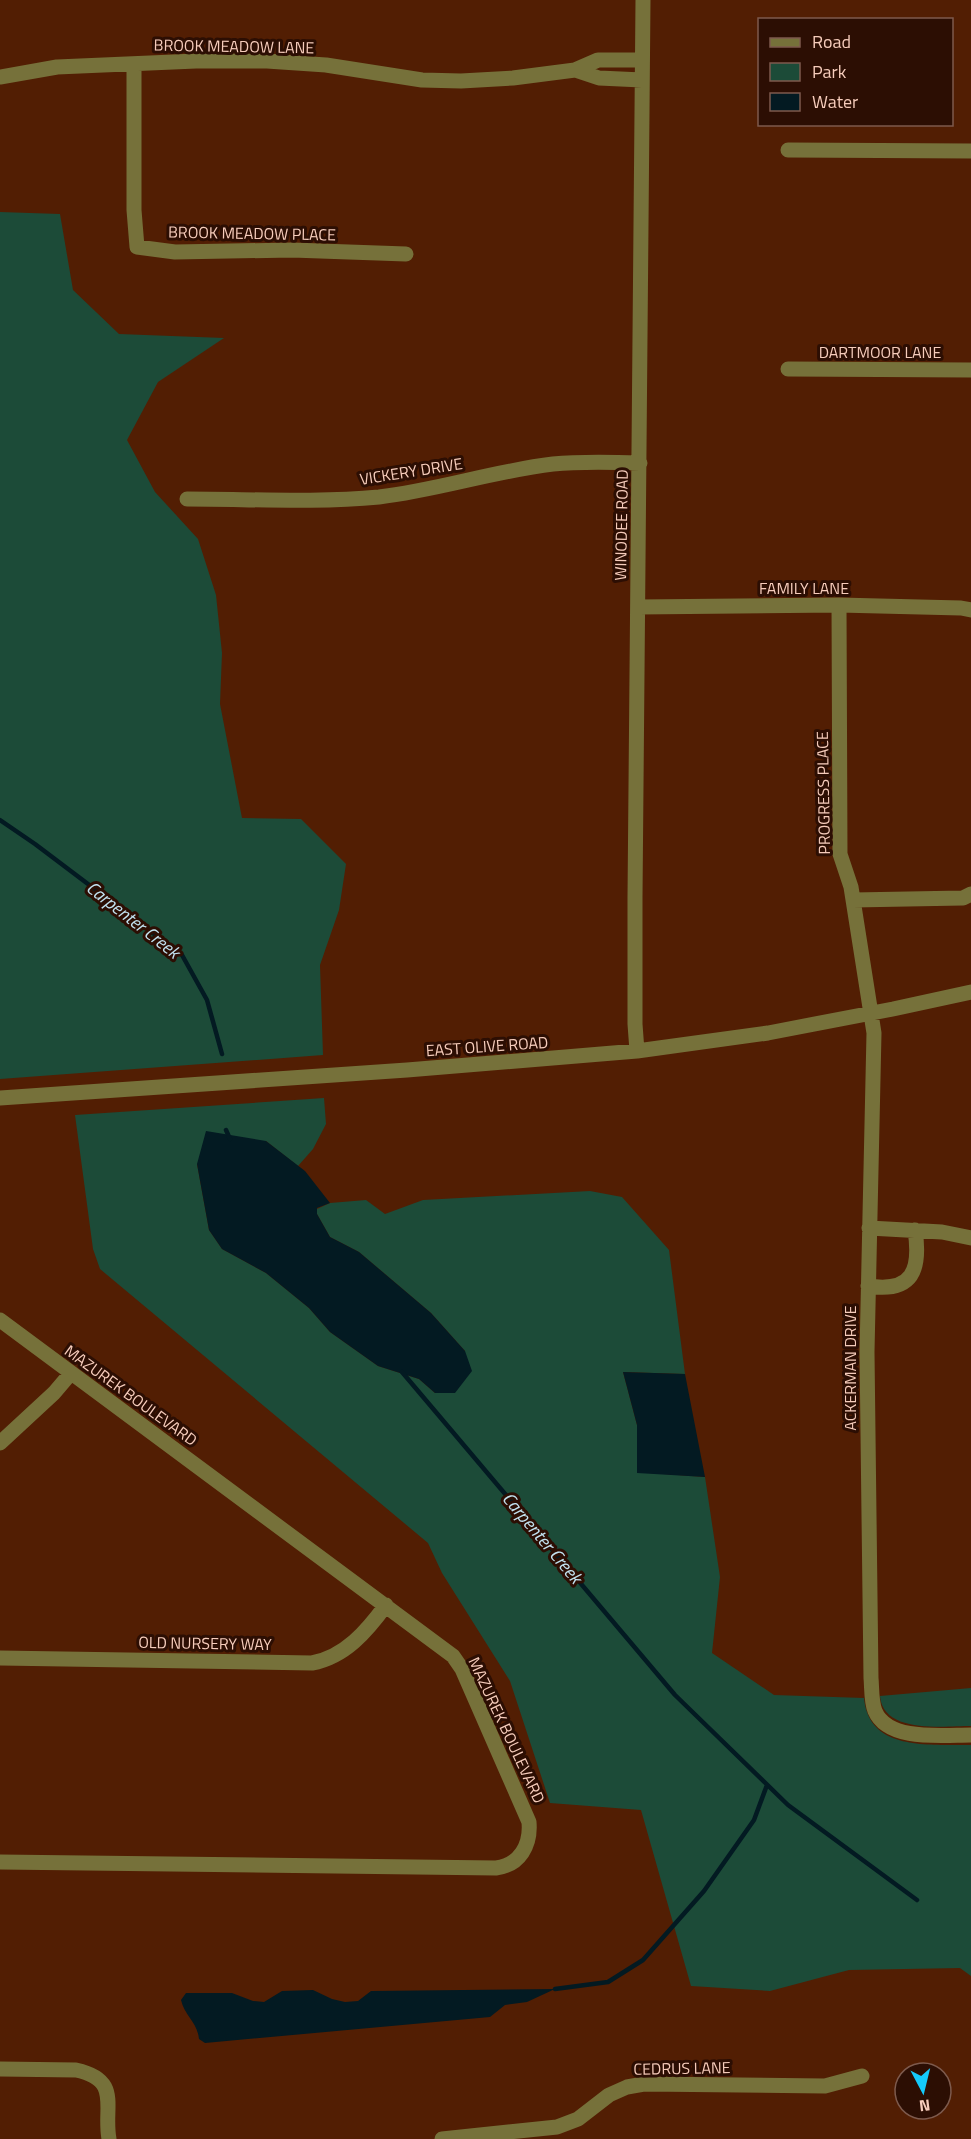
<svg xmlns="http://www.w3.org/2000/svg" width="971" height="2139" viewBox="0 0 971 2139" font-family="'Titillium Web',sans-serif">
  <rect width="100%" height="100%" fill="#521e03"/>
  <path fill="#1c4b38" d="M0,212L60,214L73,290L119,334L224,338L158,382L127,440L155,492L198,539L216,595L222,653L220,704L242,818L301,819L346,864L339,910L320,965L323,1055L0,1079Z
    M324,1098L326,1124L313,1149L298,1166L266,1141L197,1164L209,1230L222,1249L266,1273L309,1308L330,1332L378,1366L419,1379L435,1393L465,1351L431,1313L359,1252L330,1237L317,1214V1209L330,1203L366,1200L385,1214L423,1200L590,1191L622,1197L669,1250L685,1374L623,1372L637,1425V1472L705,1477L720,1577L712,1653L774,1695L864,1698C869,1752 930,1744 971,1745V1976L960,1968L849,1970L770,1991L691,1986L641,1810L550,1803L510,1681L442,1573L428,1543L100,1269L93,1249L75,1115Z
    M971,1688V1726C943,1726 883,1734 880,1696Z"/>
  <path fill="#031a22" d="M206,1131L266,1141L305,1171L330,1203L317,1208V1214L330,1237L359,1252L431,1313L465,1351L472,1371L455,1393H435L419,1379L378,1366L330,1332L309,1308L266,1273L222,1249L209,1230L197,1164Z
    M623,1372L685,1374L705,1477L637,1473V1425Z
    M555,1989L527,2002L505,2005L490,2017L205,2043L199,2039C197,2021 185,2017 181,2000L186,1993H232L253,2001L264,2002L282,1991L313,1990L332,1999L345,2002L358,2001L371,1991Z"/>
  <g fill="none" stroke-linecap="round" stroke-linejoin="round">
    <path stroke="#031a22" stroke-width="4.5" d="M0,820L35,844L182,955L207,1000L222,1054
      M226,1130L230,1139
      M402,1372L675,1695L788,1805L917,1900
      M555,1989L608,1982L643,1960L704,1891L754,1820L767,1785"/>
    <path stroke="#76713a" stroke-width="15" d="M134,64V210L137,247L175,252L292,250L406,254
      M575,70L599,78L642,80
      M0,77L57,67L196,61H267L326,65L422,80L461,81L513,78L575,70L598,60H642
      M788,150L971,151
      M788,369L971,370
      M187,499C251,499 315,503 379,497C438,490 494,471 553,464C582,461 611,462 640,463
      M839,605L840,854L851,887L874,1033L867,1352L871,1678C872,1688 871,1701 875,1711C888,1742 943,1735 971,1735
      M638,607L839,605L961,608L971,610
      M853,900L963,898L971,894
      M637,1051L635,1024V898L643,0
      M0,1098L407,1070L637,1051L768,1033L893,1009L971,992
      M869,1228L942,1232L971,1238
      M868,1286C913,1293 921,1270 915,1230
      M0,1320L453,1656L462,1669L529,1822C531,1845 520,1865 496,1868L0,1862
      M0,1443L54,1393L71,1373
      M0,1658L312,1663C345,1657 367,1631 386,1605
      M0,2069L76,2070C122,2080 103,2107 109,2139
      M442,2139L557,2127L578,2119L609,2095L627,2087L644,2084L825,2086L862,2076"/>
  </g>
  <g text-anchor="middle" stroke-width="6" stroke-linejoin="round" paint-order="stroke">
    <g font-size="16" fill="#f6ccbb" stroke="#2c0e03">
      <text transform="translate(234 46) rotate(1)" y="6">BROOK MEADOW LANE</text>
      <text transform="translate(252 233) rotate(1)" y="6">BROOK MEADOW PLACE</text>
      <text x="880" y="358">DARTMOOR LANE</text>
      <text transform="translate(411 471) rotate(-9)" y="6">VICKERY DRIVE</text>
      <text transform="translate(621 525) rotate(-89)" y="6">WINODEE ROAD</text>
      <text x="804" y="594">FAMILY LANE</text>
      <text transform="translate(823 793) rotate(-91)" y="6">PROGRESS PLACE</text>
      <text transform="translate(487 1046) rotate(-4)" y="6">EAST OLIVE ROAD</text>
      <text transform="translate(850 1368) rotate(-90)" y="6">ACKERMAN DRIVE</text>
      <text transform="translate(131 1395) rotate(36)" y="6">MAZUREK BOULEVARD</text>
      <text transform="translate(205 1643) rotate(1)" y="6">OLD NURSERY WAY</text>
      <text transform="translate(507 1730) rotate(65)" y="6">MAZUREK BOULEVARD</text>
      <text transform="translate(682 2068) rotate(-1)" y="6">CEDRUS LANE</text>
    </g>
    <g font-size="18" font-style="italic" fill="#c3e4f2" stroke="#2c0e03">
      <text transform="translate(133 920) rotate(38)" y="6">Carpenter Creek</text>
      <text transform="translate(542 1538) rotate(50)" y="6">Carpenter Creek</text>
    </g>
  </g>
  <rect x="758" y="18" width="195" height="108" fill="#2c0e03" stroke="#7d5a4d" stroke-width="1.5"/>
  <rect x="770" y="38" width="30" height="9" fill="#76713a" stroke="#7d5a4d" stroke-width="1.5"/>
  <text x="812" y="48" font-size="18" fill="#f6ccbb">Road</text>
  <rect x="770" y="63" width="30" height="18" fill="#1c4b38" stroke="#7d5a4d" stroke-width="1.5"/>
  <text x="812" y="78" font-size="18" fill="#f6ccbb">Park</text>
  <rect x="770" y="93" width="30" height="18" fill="#031a22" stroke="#7d5a4d" stroke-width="1.5"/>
  <text x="812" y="108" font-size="18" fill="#f6ccbb">Water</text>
  <g transform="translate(923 2091) rotate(173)"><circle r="28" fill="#2c0e03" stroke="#7d5a4d" stroke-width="1.5"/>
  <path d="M0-4.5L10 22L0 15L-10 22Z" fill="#15cafb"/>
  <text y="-9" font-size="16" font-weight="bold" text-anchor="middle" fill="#f6ccbb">N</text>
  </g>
</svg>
